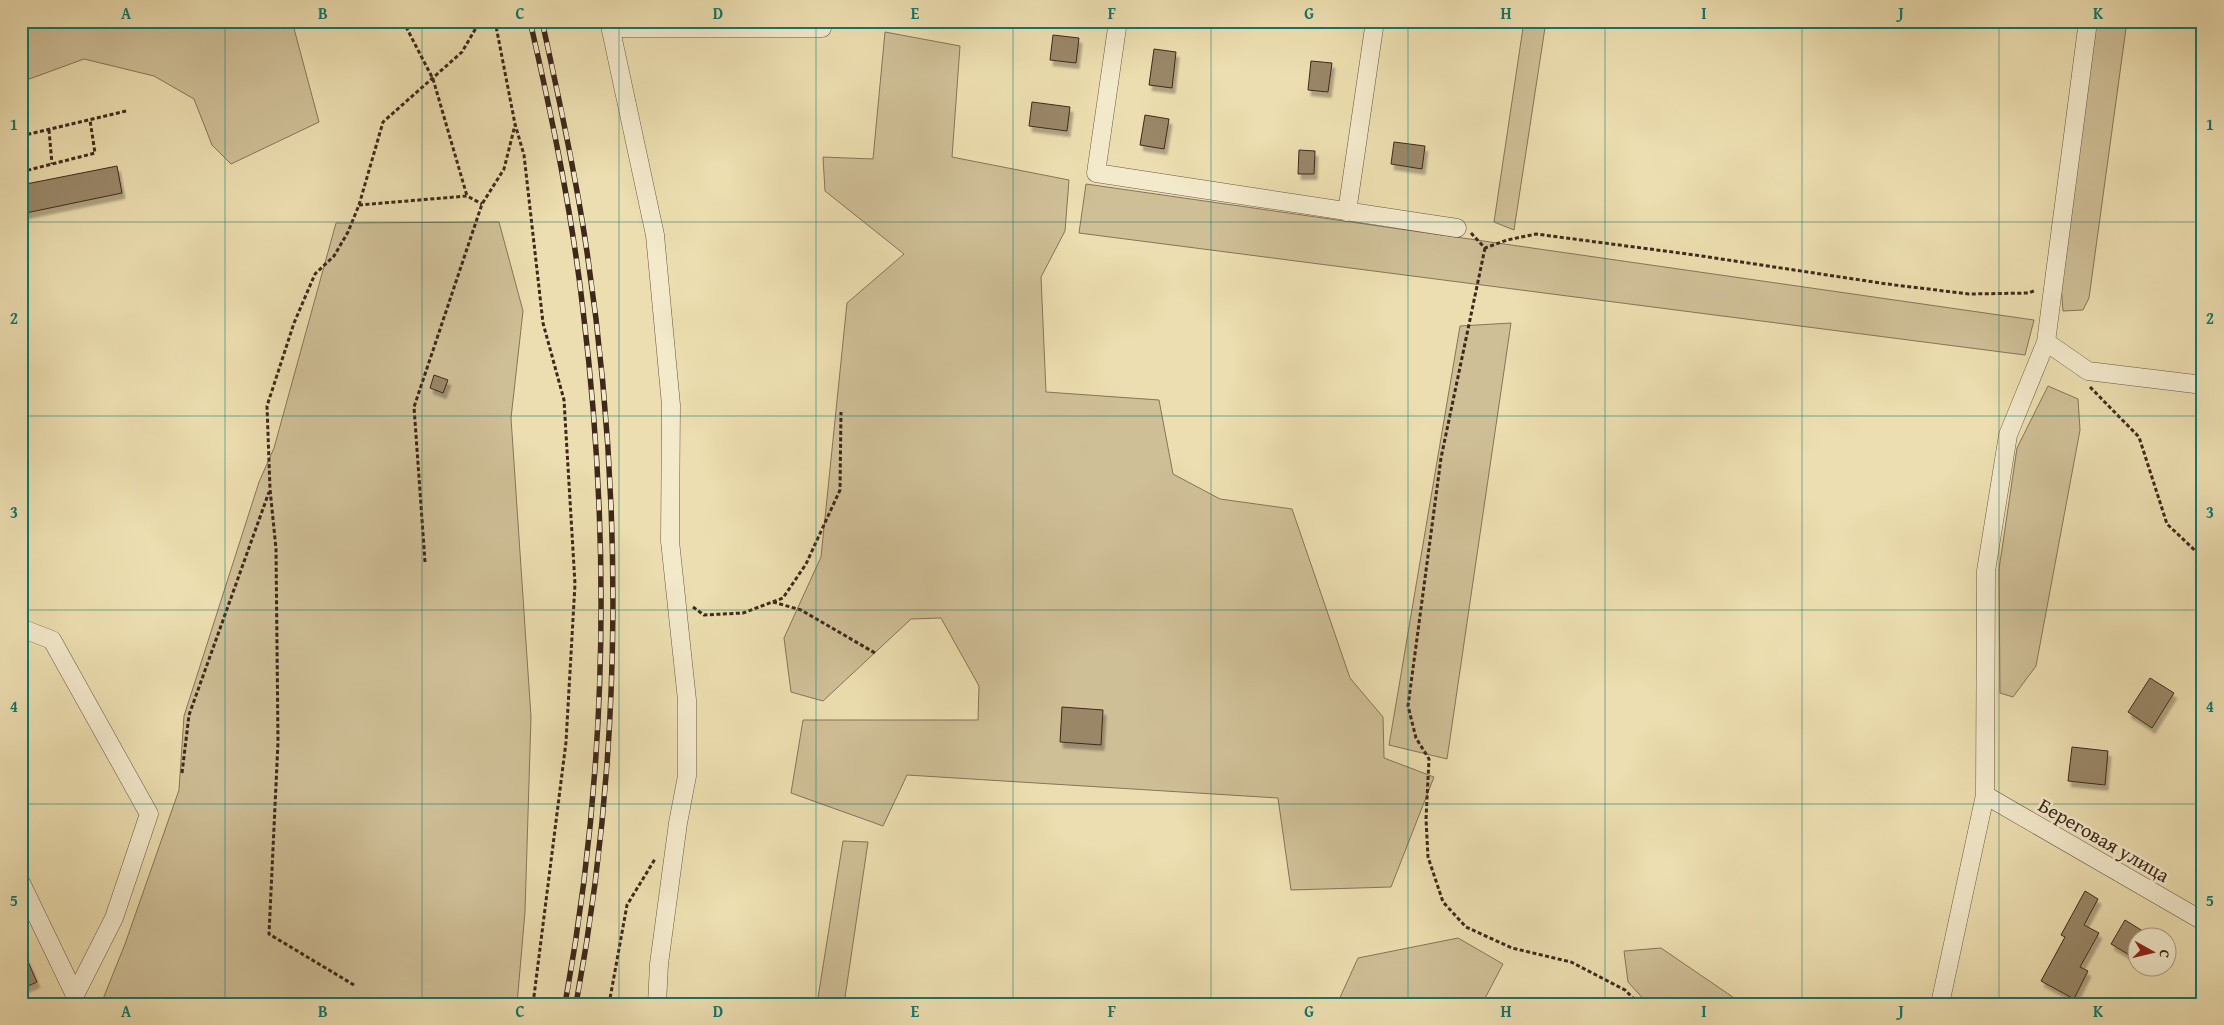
<svg xmlns="http://www.w3.org/2000/svg" width="2224" height="1025" viewBox="0 0 2224 1025" font-family="'Gentium Book Plus',serif">
  <defs>
    <filter id="shadow"><feDropShadow dx="3" dy="5.5" stdDeviation="1" flood-color="#0004"/></filter>
  </defs>
  <rect width="100%" height="100%" fill="#ecdeb0"/>
  <filter id="stains"><feTurbulence type="fractalNoise" baseFrequency=".004" numOctaves="4"/><feColorMatrix values="0 0 0 0 .2 0 0 0 0 .09 0 0 0 0 .02 0 0 0 .5 -.17"/></filter>
  <radialGradient id="worn" r=".72"><stop offset=".6" stop-color="#630" stop-opacity="0"/><stop offset="1" stop-color="#630" stop-opacity=".3"/></radialGradient>
  <path fill="#cfbf97" stroke="#877459" d="M21,21H292L319,122L231,164L212,145L194,99L154,76L84,59L21,82Z
    M1524,21H1546L1514,230L1494,222Z
    M2094,21H2127L2089,298L2083,310L2063,311L2061,284Z
    M885,32L960,46L952,157L1069,180L1065,231L1041,277L1046,392L1159,400L1173,474L1220,499L1292,509L1350,678L1383,717L1384,758L1434,777L1391,887L1291,890L1278,798L907,775L883,826L791,793L803,720H978L979,686L941,618L911,619L823,701L791,692L784,638L821,557L847,303L904,254L825,191L823,157L873,159Z
    M1086,184L2034,320L2025,355L1079,233Z
    M499,222L523,311L511,418L531,717L525,912L517,1004H101L125,944L179,790L184,716L259,482L274,448L336,223Z
    M1511,323L1447,759L1389,745L1460,326Z
    M2048,386L2078,399L2080,430L2036,666L2013,697L2000,693L1999,569L2017,448Z
    M843,841L868,842L844,1004H817Z
    M1458,938L1503,964L1482,1004H1337L1358,958Z
    M1661,948L1743,1004H1648L1628,982L1624,951Z"/>
  <path fill="#998768" stroke="#3f281b" filter="url(#shadow)" d="M1053,35L1079,38L1076,63L1050,60Z
    M1154,49L1176,52L1172,88L1149,85Z
    M1311,61L1332,63L1328,92L1308,90Z
    M1032,102L1070,107L1067,131L1029,126Z
    M1145,115L1169,119L1164,149L1140,145Z
    M1394,142L1425,146L1422,169L1391,164Z
    M1299,150L1315,151L1314,174H1298Z
    M117,166L122,193L21,214V185Z
    M434,375L448,380L443,393L430,388Z
    M2150,678L2174,693L2152,728L2128,712Z
    M1062,707L1103,710L1101,745L1060,742Z
    M2072,747L2108,751L2105,785L2068,781Z
    M2085,891L2098,899L2084,925L2099,933L2080,967L2088,971L2074,999L2041,981L2065,937L2061,935Z
    M2125,920L2154,938H2136V959L2111,944Z
    M21,946L37,982L21,989Z"/>
  <g fill="none" stroke-linecap="round" stroke-linejoin="round">
    <defs>
      <path id="minor" d="M609,21L655,235L671,405L670,541L687,700V776L678,823L659,964L657,1004
        M1118,21L1096,173L1457,228
        M2088,21L2046,342L2088,371L2203,385
        M611,28H822L824,21
        M1347,212L1375,21
        M21,628L52,640L149,814L114,918L75,995L73,1004
        M1985,795L2203,921
        M21,883L75,995
        M1940,1004L1985,795L1986,571L2008,435L2046,342"/>
    </defs>
    <use href="#minor" stroke="#6a5640" stroke-width="19"/>
    <path stroke="#3f281b" stroke-width="3" stroke-dasharray="4 2.5" stroke-linecap="butt" d="M403,21L433,79L467,196
      M495,21L515,124L524,155L543,323L564,400L575,584L566,742L533,1004
      M49,130L52,164
      M21,136L126,111
      M21,172L95,153L90,120
      M359,205L467,196L482,204
      M1471,233L1485,248L1507,240L1536,234L1695,255L1887,284L1969,294L2029,293L2036,290
      M1485,248L1441,458L1408,706L1416,738L1429,759L1426,819L1428,857L1443,902L1466,927L1512,948L1571,962L1625,990L1639,1004
      M2090,387L2139,437L2167,524L2203,558
      M425,562L414,407L482,204L504,169L515,125
      M773,602L801,610L875,653
      M693,607L704,615L743,613L783,598L806,564L840,490L841,412
      M182,773L189,715L269,492
      M354,985L269,934L278,742L276,549L270,489L267,406L294,323L315,274L334,256L348,232L359,205L383,122L462,52L480,21
      M609,1004L627,905L655,859"/>
    <use href="#minor" stroke="#f3eacc" stroke-width="18"/>
    <defs>
      <path id="rail" d="M530,21C552,117 572,213 583,310C611,540 607,775 565,1004
        M542,21C557,89 572,157 583,226C624,483 624,748 576,1004"/>
    </defs>
    <use href="#rail" stroke="#3f281b" stroke-width="5.5"/>
    <use href="#rail" stroke="#f3eacc" stroke-width="4" stroke-dasharray="11" stroke-linecap="butt"/>
  </g>
  <path fill="none" stroke="#0f766e" stroke-width="1" stroke-opacity="0.55" d="M225,21V1004M422,21V1004M619,21V1004M816,21V1004M1013,21V1004M1211,21V1004M1408,21V1004M1605,21V1004M1802,21V1004M1999,21V1004M21,222H2203M21,416H2203M21,610H2203M21,804H2203"/>
  <g text-anchor="middle" stroke-width="5" stroke-linejoin="round" paint-order="stroke">
    <g font-size="20" fill="#3f281b" stroke="#f3eacc">
      <text transform="translate(2104 840) rotate(30)" y="7">Береговая улица</text>
    </g>
  </g>
  <rect width="2224" height="1025" fill="none" stroke="#ecdeb0" stroke-width="55"/>
  <g transform="translate(2152 952) rotate(98)"><circle r="24" fill="#f3eacc" stroke="#ab9c85"/>
  <path d="M0-4L9 19L0 12L-9 19Z" fill="#8f2418"/>
  <text y="-8" font-size="14" font-weight="bold" text-anchor="middle" fill="#3f281b">С</text>
  </g>
  <rect x="28" y="28" width="2168" height="970" fill="none" stroke="#0f766e" stroke-width="2"/>
  <g font-size="16" text-anchor="middle" font-weight="bold" fill="#0f766e">
    <text x="126" y="19">A</text>
    <text x="323" y="19">B</text>
    <text x="520" y="19">C</text>
    <text x="718" y="19">D</text>
    <text x="915" y="19">E</text>
    <text x="1112" y="19">F</text>
    <text x="1309" y="19">G</text>
    <text x="1506" y="19">H</text>
    <text x="1704" y="19">I</text>
    <text x="1901" y="19">J</text>
    <text x="2098" y="19">K</text>
    <text x="14" y="130">1</text>
    <text x="2210" y="130">1</text>
    <text x="14" y="324">2</text>
    <text x="2210" y="324">2</text>
    <text x="14" y="518">3</text>
    <text x="2210" y="518">3</text>
    <text x="14" y="712">4</text>
    <text x="2210" y="712">4</text>
    <text x="14" y="906">5</text>
    <text x="2210" y="906">5</text>
    <text x="126" y="1017">A</text>
    <text x="323" y="1017">B</text>
    <text x="520" y="1017">C</text>
    <text x="718" y="1017">D</text>
    <text x="915" y="1017">E</text>
    <text x="1112" y="1017">F</text>
    <text x="1309" y="1017">G</text>
    <text x="1506" y="1017">H</text>
    <text x="1704" y="1017">I</text>
    <text x="1901" y="1017">J</text>
    <text x="2098" y="1017">K</text>
  </g>
  <rect width="100%" height="100%" filter="url(#stains)"/>
  <rect width="100%" height="100%" fill="url(#worn)"/>
</svg>
